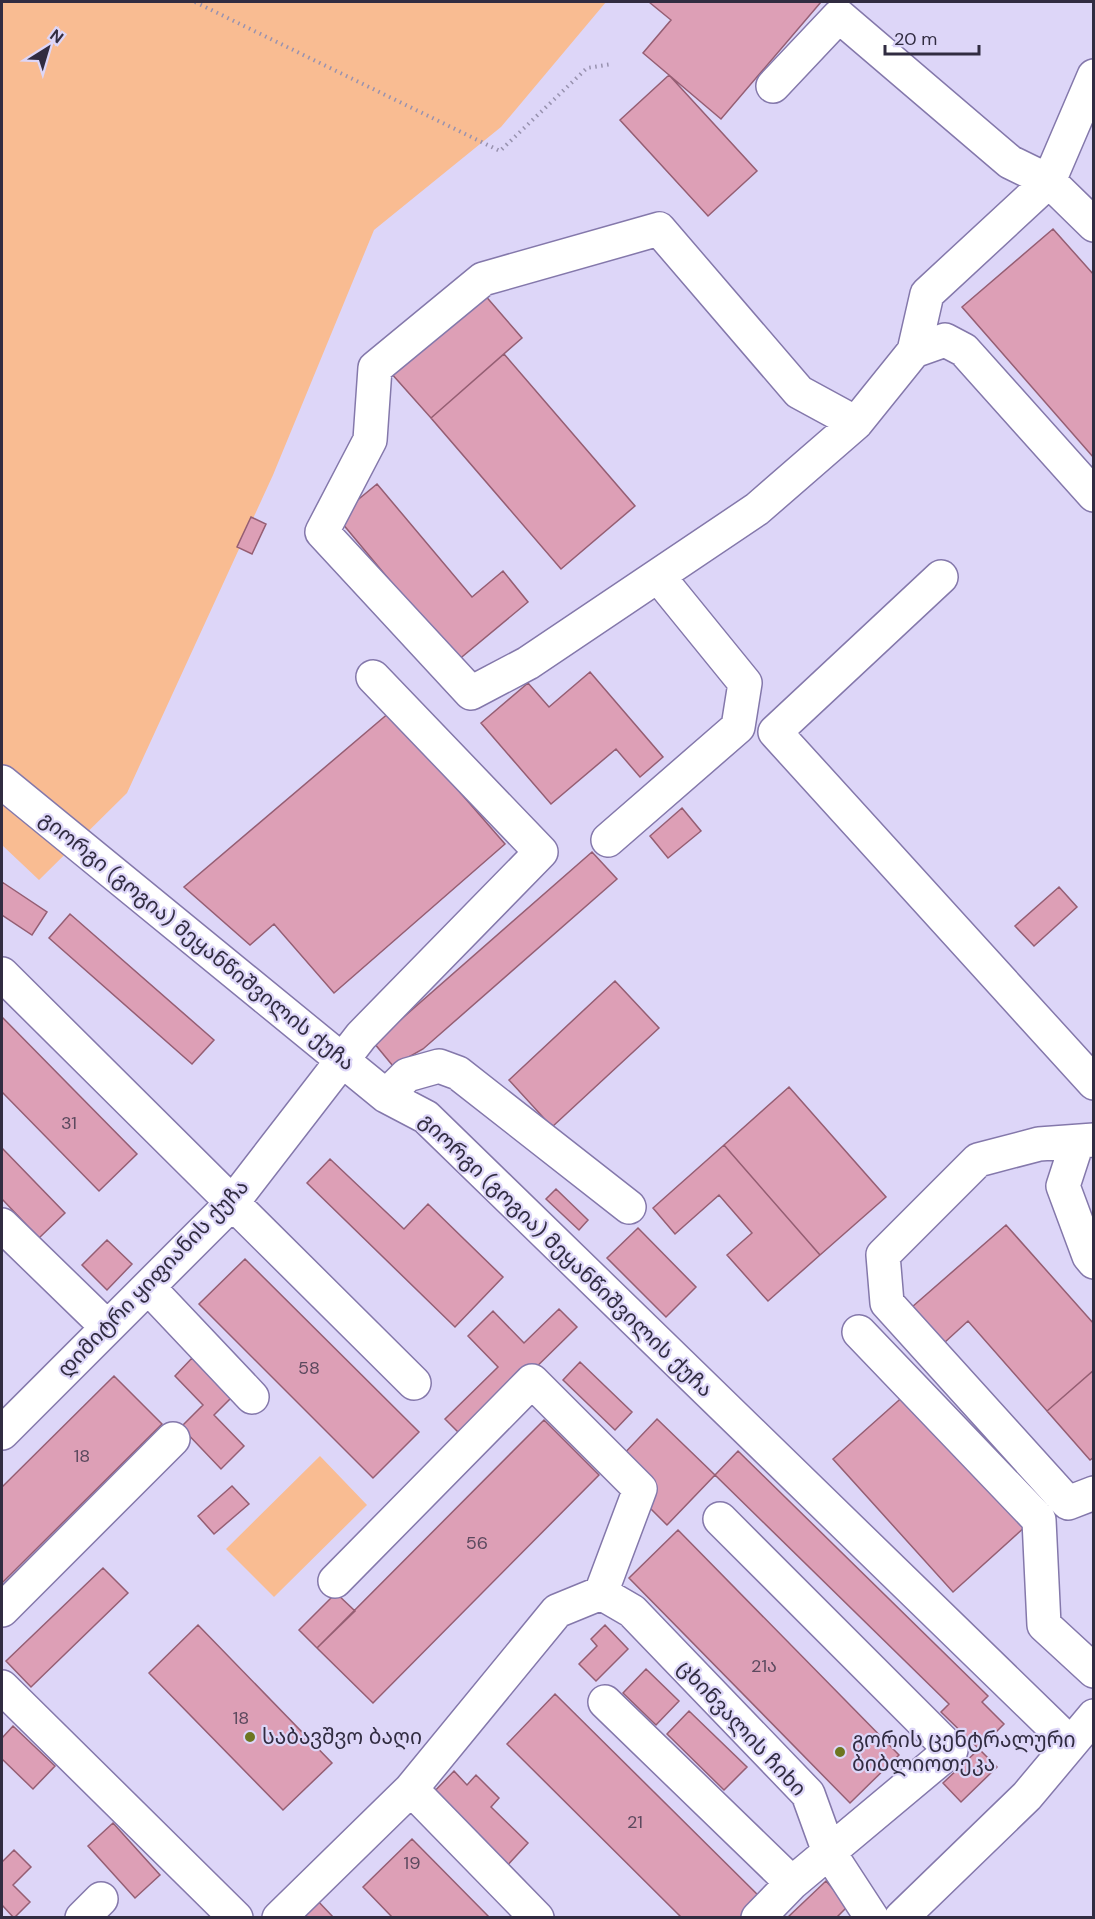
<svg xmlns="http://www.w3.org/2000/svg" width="1095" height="1919" viewBox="0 0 1095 1919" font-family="'DM Sans','Noto Sans Georgian',sans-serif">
  <rect width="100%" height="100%" fill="#ddd6f8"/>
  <path fill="#f9bc92" d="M2,2H606L501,127L374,230L273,475L127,793L39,880L2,845Z
    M320,1456L367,1505L274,1597L226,1549Z"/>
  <path fill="#dd9fb6" stroke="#955e73" stroke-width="1.5" d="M649,2H821L721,119L643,53L671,20Z
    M669,75L757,171L708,216L620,120Z
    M1053,229L1094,275V458L962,307Z
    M483,293L522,338L431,418L391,373Z
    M504,354L635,506L561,569L431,418Z
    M377,484L472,597L503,571L528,602L457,661L337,517Z
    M251,517L266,524L252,554L237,547Z
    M590,672L663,757L640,777L616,749L551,804L481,723L528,683L549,707Z
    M390,712L505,844L334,993L274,924L250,945L184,887Z
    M682,808L701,831L668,858L650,836Z
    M592,852L617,879L423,1049L393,1066L374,1043Z
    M2,882L47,912L32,935L2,915Z
    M1059,887L1077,907L1034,946L1015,926Z
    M70,914L214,1040L192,1064L49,938Z
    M615,981L659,1028L552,1127L509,1080Z
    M2,1017L137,1154L99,1191L2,1092Z
    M789,1087L886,1197L820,1255L724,1145Z
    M724,1145L820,1255L768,1301L727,1255L752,1233L719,1195L675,1234L653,1208Z
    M2,1148L65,1213L39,1238L2,1199Z
    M330,1159L404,1229L428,1204L503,1277L455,1327L307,1183Z
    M556,1189L588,1220L579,1230L546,1199Z
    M1006,1225L1094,1324V1370L1047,1411L968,1321L944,1343L912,1307Z
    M638,1228L696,1287L666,1317L607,1258Z
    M107,1240L132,1264L107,1290L82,1265Z
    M245,1259L419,1432L373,1478L199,1304Z
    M559,1309L577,1327L464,1438L445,1419L498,1367L468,1336L493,1311L524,1343Z
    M192,1358L231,1398L214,1415L244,1446L221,1469L181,1427L203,1405L175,1376Z
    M580,1362L632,1412L615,1430L563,1380Z
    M1094,1370V1457L1090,1460L1047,1411Z
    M114,1376L162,1424L2,1583V1487Z
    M907,1393L1026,1526L953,1592L833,1459Z
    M657,1419L715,1475L667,1525L643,1501L618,1460Z
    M544,1420L599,1475L373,1703L317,1648Z
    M738,1451L988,1696L982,1702L1004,1724L979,1749L941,1712L949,1704L715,1475Z
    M232,1486L249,1504L214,1534L198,1516Z
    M678,1530L899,1755L850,1803L629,1578Z
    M103,1568L128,1593L31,1687L6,1661Z
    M336,1593L355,1611L317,1648L299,1630Z
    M198,1625L332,1763L283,1810L149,1673Z
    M605,1625L628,1649L596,1681L579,1664L597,1646L591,1639Z
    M646,1669L679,1701L656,1725L623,1693Z
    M555,1694L764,1901L747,1918H682L507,1744Z
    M689,1711L747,1767L724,1790L667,1734Z
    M13,1726L55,1766L33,1789L2,1759V1738Z
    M979,1749L997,1767L961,1802L943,1783Z
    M454,1771L467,1785L476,1775L499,1798L491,1807L528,1843L504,1869L429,1797Z
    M113,1823L160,1875L135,1898L88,1846Z
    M412,1839L490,1918H393L363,1887Z
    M14,1850L31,1867L13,1885L30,1902L14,1918L2,1905V1862Z
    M826,1881L848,1906L836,1918H787Z
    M315,1898L334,1918H295Z"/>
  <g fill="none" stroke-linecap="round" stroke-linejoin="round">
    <defs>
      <path id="minor" d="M773,86L839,16L1010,162L1049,181L1094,225
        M914,351L927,294L1049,181L1094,76
        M856,423L799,392L659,229L483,279L375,368L370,440L322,532L471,693L528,663L757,509L856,423L914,351L945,340L964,350L1094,495
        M941,577L775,732L1094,1083
        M2,782L386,1096L426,1117L1070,1743
        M608,840L738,727L745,683L658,576
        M2,974L414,1383
        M386,1096L407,1075L439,1066L458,1073L629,1207
        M1094,1140L1039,1144L978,1160L883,1255L887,1303L1068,1503L1094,1493
        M1077,1143L1063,1186L1089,1256L1094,1262
        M2,1225L107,1327
        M148,1287L252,1397
        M859,1332L1039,1520L1044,1625L1094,1671
        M2,1433L232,1203L361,1036L541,852L373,677
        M720,1519L951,1750L792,1883L758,1918
        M601,1593L632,1611L808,1794L829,1852L872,1918
        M2,1610L173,1439
        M2,1687L236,1918
        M605,1702L792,1883
        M411,1789L537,1918
        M82,1918L101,1899
        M279,1918L411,1789L557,1611L601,1593L640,1489L532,1381L335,1581"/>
      <path id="major" d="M901,1918L1027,1796L1094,1716"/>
    </defs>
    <use href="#minor" stroke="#8478ab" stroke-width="36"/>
    <use href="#major" stroke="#8478ab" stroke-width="36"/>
    <path stroke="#9892af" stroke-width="4" stroke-dasharray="1.5 4.5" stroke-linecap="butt" d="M195,2L500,151L587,68L612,64"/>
    <use href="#minor" stroke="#fff" stroke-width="33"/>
    <use href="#major" stroke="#fff" stroke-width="33"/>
  </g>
  <g fill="#6d7620" stroke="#ddd6f8" stroke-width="2">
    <circle cx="250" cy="1737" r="6"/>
    <circle cx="840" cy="1752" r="6"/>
  </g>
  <g text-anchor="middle" stroke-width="4.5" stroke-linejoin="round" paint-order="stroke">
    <g font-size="18" fill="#5c495e">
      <text x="69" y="1129">31</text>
      <text x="309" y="1374">58</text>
      <text x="82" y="1462">18</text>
      <text x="477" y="1549">56</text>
      <text x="764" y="1672">21ა</text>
      <text x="241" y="1724">18</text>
      <text x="635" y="1828">21</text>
      <text x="412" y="1869">19</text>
    </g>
    <g font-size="21" fill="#312c41" stroke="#ddd6f8">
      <text transform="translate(197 941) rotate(39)" y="7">გიორგი (გოგია) მეყანწიშვილის ქუჩა</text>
      <text transform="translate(566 1255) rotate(44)" y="7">გიორგი (გოგია) მეყანწიშვილის ქუჩა</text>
      <text transform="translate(153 1278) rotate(-46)" y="7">დიმიტრი ყიფიანის ქუჩა</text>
      <text transform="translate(742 1728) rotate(47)" y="7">ცხინვალის ჩიხი</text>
    </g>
    <g font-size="21" fill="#312c41" stroke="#ddd6f8" text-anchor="start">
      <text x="262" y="1744">საბავშვო ბაღი</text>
      <text x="852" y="1747">გორის ცენტრალური<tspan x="852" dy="24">ბიბლიოთეკა</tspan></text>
    </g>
  </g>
  <rect width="1095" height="1919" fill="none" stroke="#312c41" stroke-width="6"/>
  <g transform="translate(48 48) rotate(37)" stroke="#ddd6f8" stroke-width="4.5" paint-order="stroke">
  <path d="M0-4.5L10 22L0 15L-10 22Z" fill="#312c41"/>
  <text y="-9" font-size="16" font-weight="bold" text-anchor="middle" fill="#312c41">N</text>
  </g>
  <path d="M885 45v9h94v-9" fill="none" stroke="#312c41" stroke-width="3"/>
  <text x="894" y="45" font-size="18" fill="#312c41" stroke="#ddd6f8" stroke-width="4.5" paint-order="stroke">20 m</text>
</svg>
